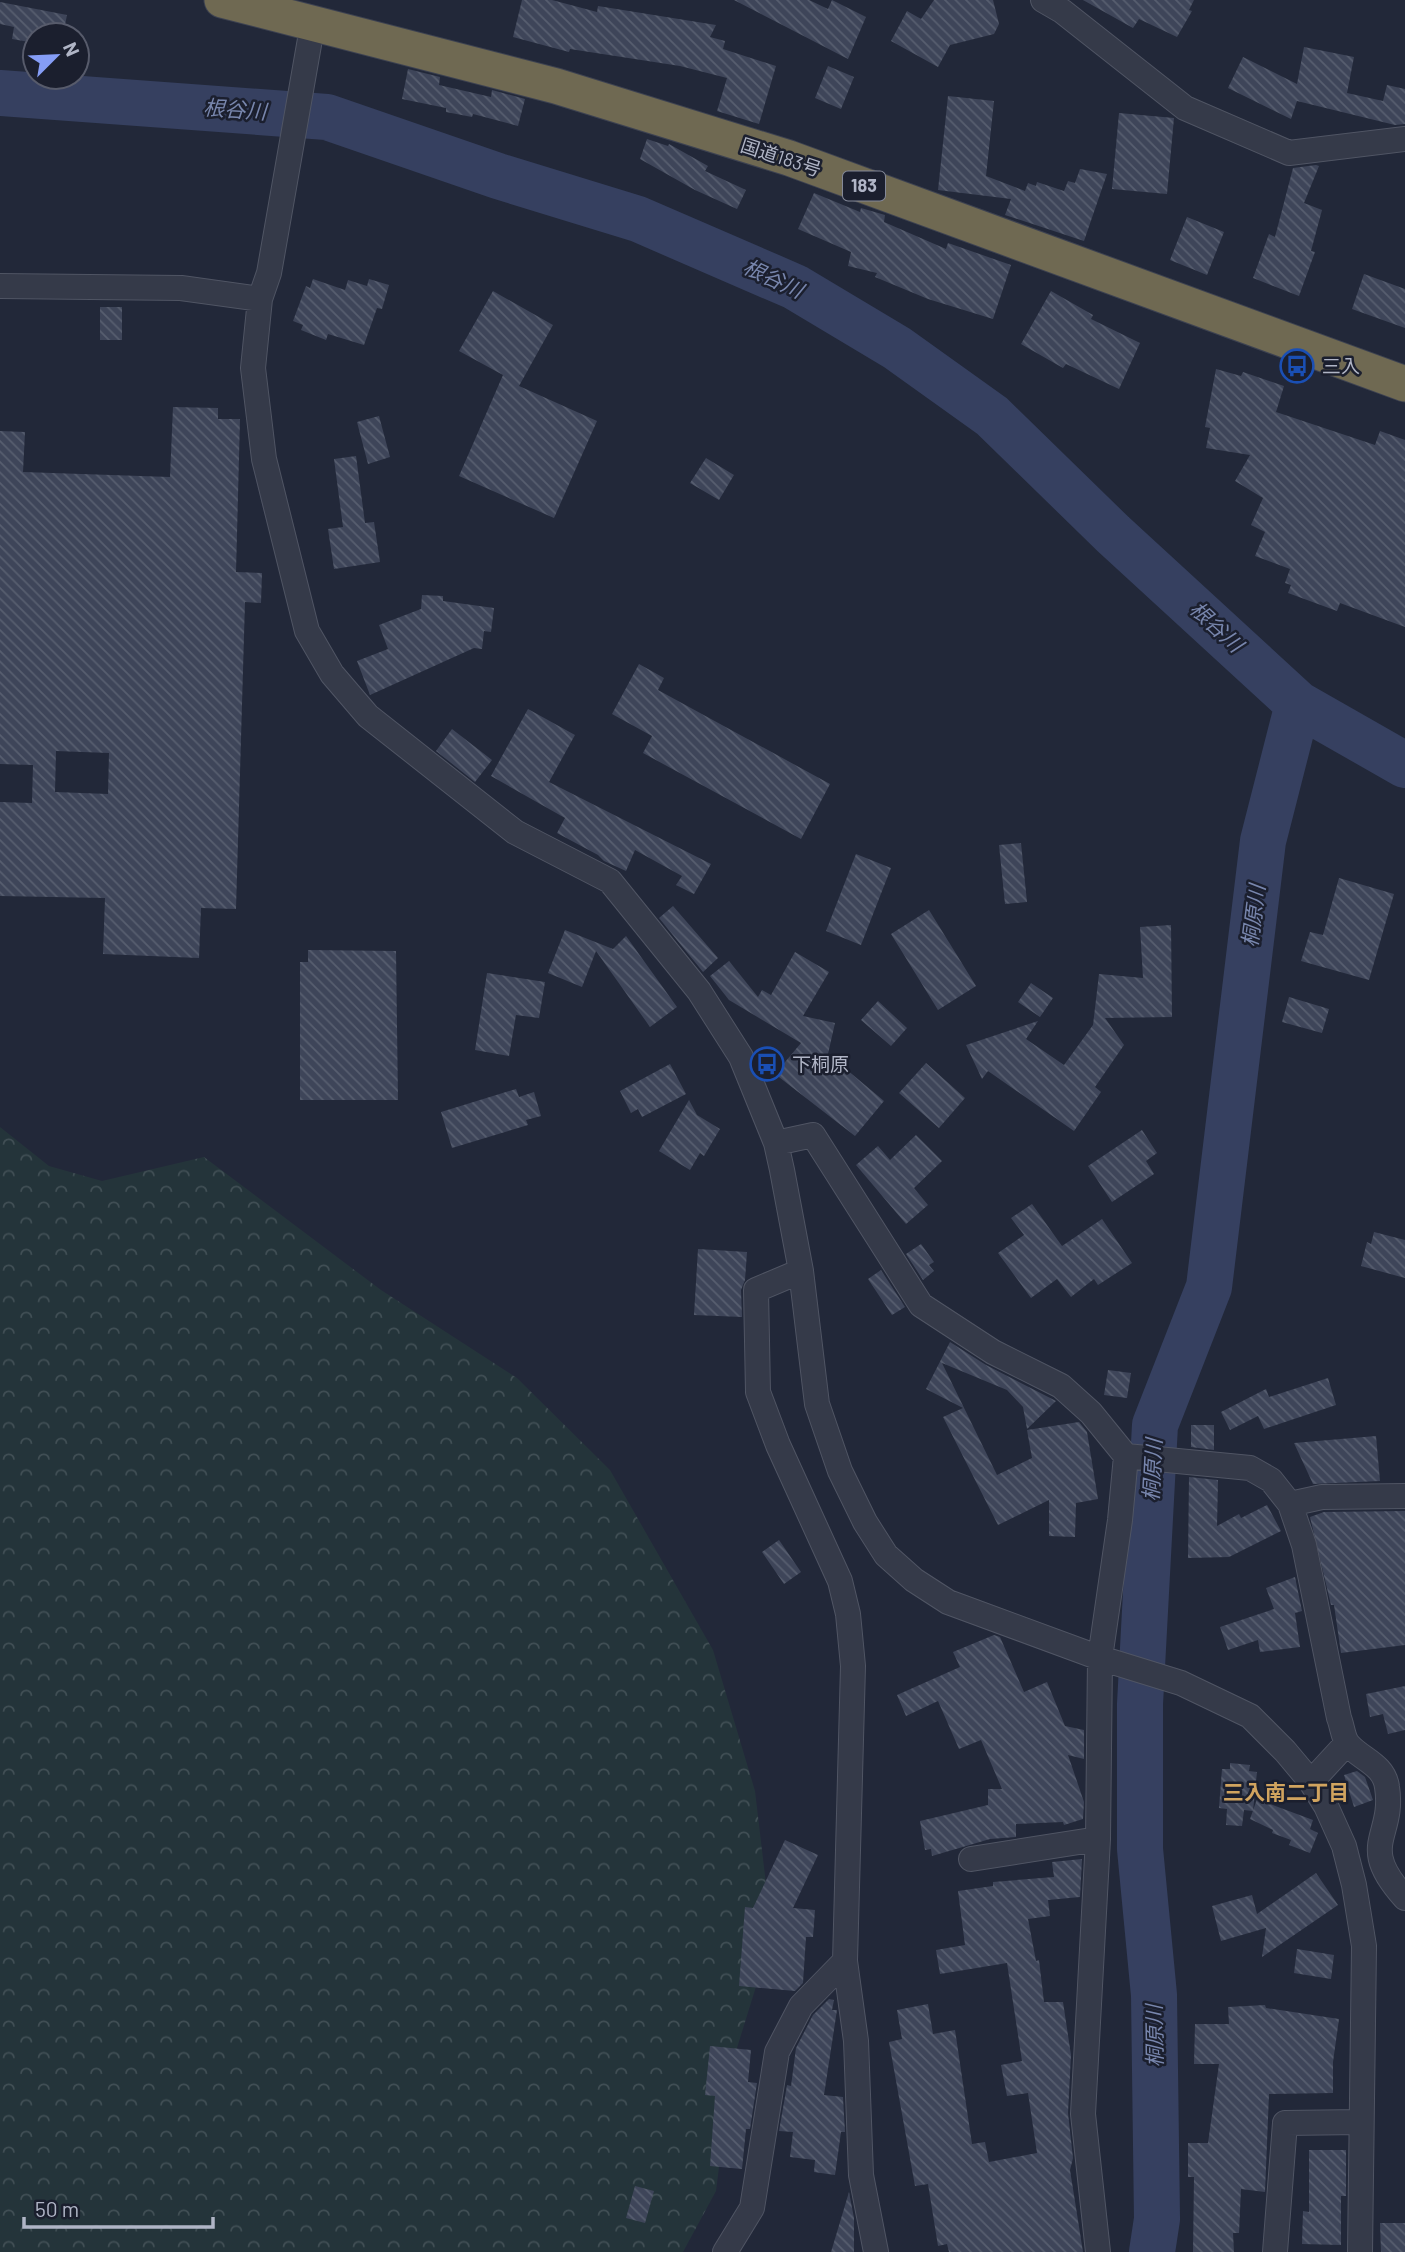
<svg xmlns="http://www.w3.org/2000/svg" width="1405" height="2252" viewBox="0 0 1405 2252" font-family="Barlow,'Noto Sans JP',sans-serif">
  <defs>
    <pattern id="forest-crowns" width="20" height="18" patternUnits="userSpaceOnUse" patternTransform="scale(1.75)"><rect width="20" height="18" fill="#24343a"/><path d="M2 6a3 3 0 1 1 6 0M12 15a3 3 0 1 1 6 0" fill="none" stroke="#414f55"/></pattern>
    <pattern id="building-back-hatch" width="6" height="6" patternUnits="userSpaceOnUse" patternTransform="scale(1.75)"><rect width="6" height="6" fill="#3e4559"/><path d="M-1 5l2 2M0 0l6 6M5-1l2 2" fill="none" stroke="#575e6f"/></pattern>
  </defs>
  <rect width="100%" height="100%" fill="#222839"/>
  <path fill="url(#forest-crowns)" d="M0,1127L49,1166L102,1181L204,1157L381,1290L517,1378L610,1470L713,1650L755,1791L772,1935L732,2064L716,2191L683,2252H0Z"/>
  <g fill="none" stroke-linecap="round" stroke-linejoin="round">
    <path stroke="#364060" stroke-width="46" d="M0,93L327,117L498,176L638,219L795,287L897,348L992,416L1113,534L1298,704L1405,765
      M1152,2252L1157,2219L1154,1995L1140,1849V1704L1155,1425L1209,1287L1263,841L1298,704"/>
  </g>
  <path fill="url(#building-back-hatch)" fill-rule="evenodd" d="M522,0H552L597,12L598,6L716,25L710,37L725,41L723,49L776,66L759,124L717,111L727,78L680,66L570,49L569,52L513,37Z
    M734,0H809L828,9L832,0L866,17L848,59Z
    M934,0H993L999,24L994,34L950,45L938,67L891,41L907,11L921,19Z
    M1083,0H1194L1189,10L1192,11L1177,37L1139,19L1133,28Z
    M0,2L67,15L63,35H35V43L12,39L14,27L0,24Z
    M1304,47L1354,57L1347,93L1383,101L1387,85L1405,89V124L1395,125L1297,101L1291,119L1228,88L1243,57L1297,84Z
    M828,66L854,77L841,109L815,98Z
    M408,69L440,77L439,85L491,97L492,90L525,99L518,126L473,114L472,117L446,112V108L402,99Z
    M948,96L994,101L986,176L1025,191L1028,183L1036,186L1037,182L1064,191L1068,181L1075,183L1080,169L1107,174L1084,241L1005,215L1011,199L938,190Z
    M1119,113L1174,118L1167,194L1112,189Z
    M647,139L668,146L669,144L708,166L705,171L746,190L737,209L695,190L640,159Z
    M1316,165L1319,166L1304,203L1322,210L1311,251L1315,252L1299,296L1253,278L1269,234L1275,237L1293,168Z
    M814,193L860,212L861,208L885,215L884,222L946,249L948,243L1011,265L993,319L928,299L875,277L877,273L848,266L851,252L798,229Z
    M1187,217L1224,232L1207,275L1170,260Z
    M1364,274L1405,289V328L1352,309Z
    M313,279L345,290L348,280L367,286L369,279L389,285L382,309L377,308L364,345L328,334L326,340L301,330L303,325L293,321L306,286L310,288Z
    M493,291L553,325L519,386L597,421L554,518L459,476L503,375L459,351Z
    M1051,291L1093,315L1091,319L1140,343L1119,389L1066,364L1063,368L1021,344Z
    M100,307H122V340H100Z
    M1216,369L1241,376L1243,372L1284,386L1276,412L1375,445L1380,431L1405,440V627L1340,603L1337,611L1288,593L1291,585L1285,583L1290,569L1255,556L1265,532L1251,525L1263,498L1235,481L1250,455L1206,448L1210,428L1205,427Z
    M173,407L218,408V419H240L236,572L262,573L261,603L245,602L236,909L201,908L199,958L103,954L105,898L0,896V802L32,803L33,765L0,764V431L25,432L23,472L170,477ZM56,751L109,753L108,794L55,792Z
    M379,416L390,457L368,464L357,422Z
    M356,456L365,523L374,522L380,562L334,569L328,529L343,527L334,459Z
    M706,458L734,475L719,500L690,483Z
    M422,595L443,596V601L494,608L491,632L484,631L482,649L474,648L370,695L357,661L388,649L379,625L421,609Z
    M639,664L664,678L658,690L830,784L801,839L643,753L652,736L612,714Z
    M528,709L575,735L549,782L711,864L694,894L676,885L682,876L635,850L626,871L604,861L598,855L557,833L565,818L491,776Z
    M452,729L492,760L475,782L436,751Z
    M1021,843L1027,902L1005,904L999,845Z
    M856,854L891,868L861,945L826,931Z
    M1339,878L1394,894L1369,980L1301,961L1310,932L1323,935Z
    M673,906L718,958L703,972L659,918Z
    M929,910L976,986L938,1010L891,934Z
    M1171,925L1172,1017L1105,1018L1124,1045L1095,1087L1101,1092L1074,1131L988,1071L982,1079L966,1045L1038,1021L1026,1039L1064,1065L1093,1025L1099,974L1143,978L1140,927Z
    M565,930L613,949L626,936L677,1007L650,1027L596,951L582,987L548,973Z
    M308,950L396,951L398,1100H300V962H308Z
    M795,952L829,972L803,1016L835,1023L828,1054L884,1101L855,1136L775,1074L801,1043L729,1000L710,976L729,961L758,997L762,990L771,995Z
    M487,973L545,982L539,1018L516,1015L509,1056L475,1050Z
    M1031,983L1053,998L1040,1017L1018,1002Z
    M1289,997L1329,1009L1322,1033L1282,1022Z
    M878,1001L907,1028L891,1046L861,1020Z
    M926,1063L965,1098L939,1128L899,1093Z
    M670,1064L686,1094L642,1117L638,1109L631,1113L620,1091Z
    M516,1089L519,1097L534,1092L541,1116L526,1120L528,1125L452,1148L441,1112Z
    M689,1100L697,1115L720,1129L704,1156L700,1153L690,1170L659,1151Z
    M1142,1130L1157,1153L1146,1161L1154,1174L1112,1202L1088,1166Z
    M916,1135L942,1161L914,1188L928,1205L906,1224L856,1165L878,1146L890,1160Z
    M1032,1204L1062,1246L1102,1219L1132,1263L1098,1285L1094,1279L1071,1297L1057,1279L1031,1298L998,1253L1024,1235L1011,1218Z
    M1374,1232L1405,1240V1278L1361,1266L1367,1242L1371,1244Z
    M921,1244L934,1262L929,1265L934,1271L923,1280L906,1254Z
    M698,1249L747,1252L745,1280L741,1290L742,1317L694,1315Z
    M881,1270L905,1307L892,1315L868,1279Z
    M950,1342L986,1365L1056,1401L1027,1429L1023,1407L1007,1390L942,1363L997,1475L1032,1458L1027,1430L1079,1422L1087,1432L1098,1499L1076,1503L1075,1537L1049,1536V1500L998,1525L943,1417L963,1408L926,1389Z
    M1108,1370L1131,1373L1127,1398L1104,1395Z
    M1328,1378L1336,1405L1264,1429L1258,1416L1230,1430L1221,1412L1266,1389L1269,1397Z
    M1191,1425H1214V1450L1191,1447Z
    M1376,1436L1380,1481L1313,1484L1294,1443Z
    M1189,1477L1218,1480L1217,1526L1239,1514L1241,1518L1267,1505L1281,1531L1229,1557L1188,1558Z
    M1405,1511V1645L1341,1653L1334,1605H1331L1310,1517L1324,1512Z
    M779,1540L801,1572L784,1584L762,1552Z
    M1295,1577L1302,1611L1295,1613L1300,1647L1260,1652L1258,1640L1228,1650L1220,1627L1274,1609L1266,1588Z
    M994,1635L1000,1637L1024,1692L1047,1682L1065,1726L1084,1730V1759L1068,1755L1084,1802L1083,1819L1064,1825L1063,1822L1016,1824V1837L990,1839L932,1856L931,1849L925,1850L920,1821L988,1805V1789H1002L981,1740L959,1749L938,1701L906,1716L897,1695L960,1667L953,1652Z
    M1405,1686V1730L1388,1734L1383,1714L1370,1717L1366,1694Z
    M1230,1763L1250,1765L1249,1771L1257,1772L1253,1811L1244,1810L1242,1826L1226,1825L1227,1809L1219,1808L1222,1769H1230Z
    M1357,1771L1365,1777L1373,1800L1354,1807L1344,1775Z
    M1257,1799L1313,1820L1310,1829L1318,1833L1310,1853L1289,1845L1291,1840L1272,1833L1273,1830L1250,1819Z
    M785,1840L818,1855L793,1908L815,1910L813,1937H806L803,1983L795,1991L739,1986L745,1907L753,1908Z
    M1082,1859L1080,1897L1048,1900L1050,1916L1028,1919L1036,1961L1039,1960L1044,2002H1063L1071,2055L1068,2113L1073,2158L1070,2170L1083,2252H949L947,2244L938,2246L928,2184L915,2186L889,2042L902,2039L897,2010L928,2004L933,2034L955,2030L972,2144L985,2142L989,2162L1037,2153L1028,2093L1007,2096L1001,2065L1022,2061L1007,1963L940,1974L936,1950L965,1945L958,1891L993,1886V1882L1054,1877L1052,1862Z
    M1316,1873L1338,1905L1262,1957L1266,1928L1221,1941L1212,1906L1252,1895L1257,1914Z
    M1297,1949L1334,1955L1331,1979L1294,1973Z
    M829,1999L834,2000L832,2010H837L824,2095L843,2097L845,2132H841L835,2175L814,2172L815,2160L790,2157L793,2132L779,2131L787,2085L791,2086L796,2048L813,2015Z
    M1265,2005L1266,2008L1339,2019L1333,2062V2093L1269,2094L1265,2192L1241,2189L1239,2233H1233L1234,2252H1193L1194,2177H1188V2143H1208L1219,2064H1194L1195,2024H1229L1228,2007Z
    M710,2046L751,2050L748,2082L757,2083L750,2129H746L742,2169L710,2166L715,2096L705,2095Z
    M1309,2150H1346V2196H1341V2245L1302,2244L1303,2211L1309,2212Z
    M635,2186L654,2191L645,2223L626,2218Z
    M849,2192L854,2218V2252H831Z
    M1380,2223H1405V2252H1381Z"/>
  <g fill="none" stroke-linecap="round" stroke-linejoin="round">
    <defs>
      <path id="minor" d="M1043,0L1062,11L1185,108L1289,153L1405,139
        M313,22L269,273L260,299L253,368L264,459L307,631L332,674L368,716L515,832L610,881L699,991L741,1057L776,1143L782,1170L801,1271L817,1404L840,1471L865,1522L886,1555L914,1580L948,1602L1100,1658L1181,1683L1250,1716L1285,1751L1311,1782L1326,1806L1344,1846L1354,1885L1364,1946L1360,2252
        M0,286L181,288L260,299
        M776,1143L813,1135L921,1305L993,1352L1061,1386L1091,1413L1126,1456L1250,1468L1271,1480L1290,1504L1304,1545L1339,1718C1342,1725 1343,1738 1348,1744C1360,1759 1384,1764 1387,1787C1395,1838 1356,1844 1405,1898
        M801,1271L756,1290L758,1392L778,1445L840,1581L848,1614L853,1666L845,1961L856,2041L861,2175L876,2252
        M1290,1504L1322,1497L1405,1496
        M1311,1782L1347,1743
        M971,1859L1098,1839
        M725,2252L752,2208L777,2052L801,2006L845,1961
        M1098,2252L1083,2114L1098,1839L1100,1658L1120,1520L1126,1456
        M1275,2252L1285,2123L1360,2122"/>
      <path id="highway" d="M222,0L556,86L789,158L1405,384"/>
    </defs>
    <use href="#minor" stroke="#505564" stroke-width="26"/>
    <use href="#highway" stroke="#3d4251" stroke-width="37"/>
    <use href="#minor" stroke="#353a49" stroke-width="24"/>
    <use href="#highway" stroke="#6f6952" stroke-width="35"/>
  </g>
  <defs>
    <symbol id="bus-ring" viewBox="-11 -11 22 22"><circle r="9.5" fill="#1b1f2e" stroke="#1a4fb4" stroke-width="1.5"/><path d="M-5-6H5V4H4V6H2V4H-2V6H-4V4H-5ZM-3.5-4V0h7V-4ZM-3.5 1.2v1.5H-2V1.2ZM2 1.2v1.5H3.5V1.2Z" fill="#1a4fb4"/></symbol>
  </defs>
  <g fill-rule="evenodd">
    <use href="#bus-ring" x="1278" y="347" width="38" height="38"/>
    <use href="#bus-ring" x="748" y="1045" width="38" height="38"/>
  </g>
  <g text-anchor="middle" stroke-width="5" stroke-linejoin="round" paint-order="stroke">
    <rect fill="#1b1f2e" stroke="#838898" stroke-width="2" x="843" y="171.5" width="42" height="29" rx="5"/>
    <g font-size="18" font-weight="bold" fill="#b0b5c6">
      <text x="864" y="192">183</text>
    </g>
    <g font-size="19" fill="#b0b5c6" stroke="#1b1f2e">
      <text transform="translate(781 157) rotate(18)" y="7">国道183号</text>
    </g>
    <g font-size="19" fill="#b0b5c6" stroke="#1b1f2e" text-anchor="start">
      <text x="1322" y="373">三入</text>
      <text x="792" y="1071">下桐原</text>
    </g>
    <g font-size="21" font-style="italic" fill="#7886ad" stroke="#1b1f2e">
      <text transform="translate(235 110) rotate(4)" y="7">根谷川</text>
      <text transform="translate(773 279) rotate(25)" y="7">根谷川</text>
      <text transform="translate(1216 627) rotate(43)" y="7">根谷川</text>
      <text transform="translate(1254 916) rotate(-83)" y="7">桐原川</text>
      <text transform="translate(1153 1470) rotate(-87)" y="7">桐原川</text>
      <text transform="translate(1155 2036) rotate(-91)" y="7">桐原川</text>
    </g>
    <g font-size="21" font-weight="bold" fill="#d1a45f" stroke="#1b1f2e">
      <text x="1286" y="1800">三入南二丁目</text>
    </g>
  </g>
  <g transform="translate(56 56) rotate(66)"><circle r="33" fill="#1b1f2e" stroke="#575b6b" stroke-width="2"/>
  <path d="M0-5L12 26L0 18L-12 26Z" fill="#859df6"/>
  <text y="-10" font-size="19" font-weight="bold" text-anchor="middle" fill="#b0b5c6">N</text>
  </g>
  <path d="M24 2217v10h189v-10" fill="none" stroke="#b0b5c6" stroke-width="3.5"/>
  <text x="35" y="2217" font-size="21" fill="#b0b5c6" stroke="#1b1f2e" stroke-width="5" paint-order="stroke">50 m</text>
</svg>
